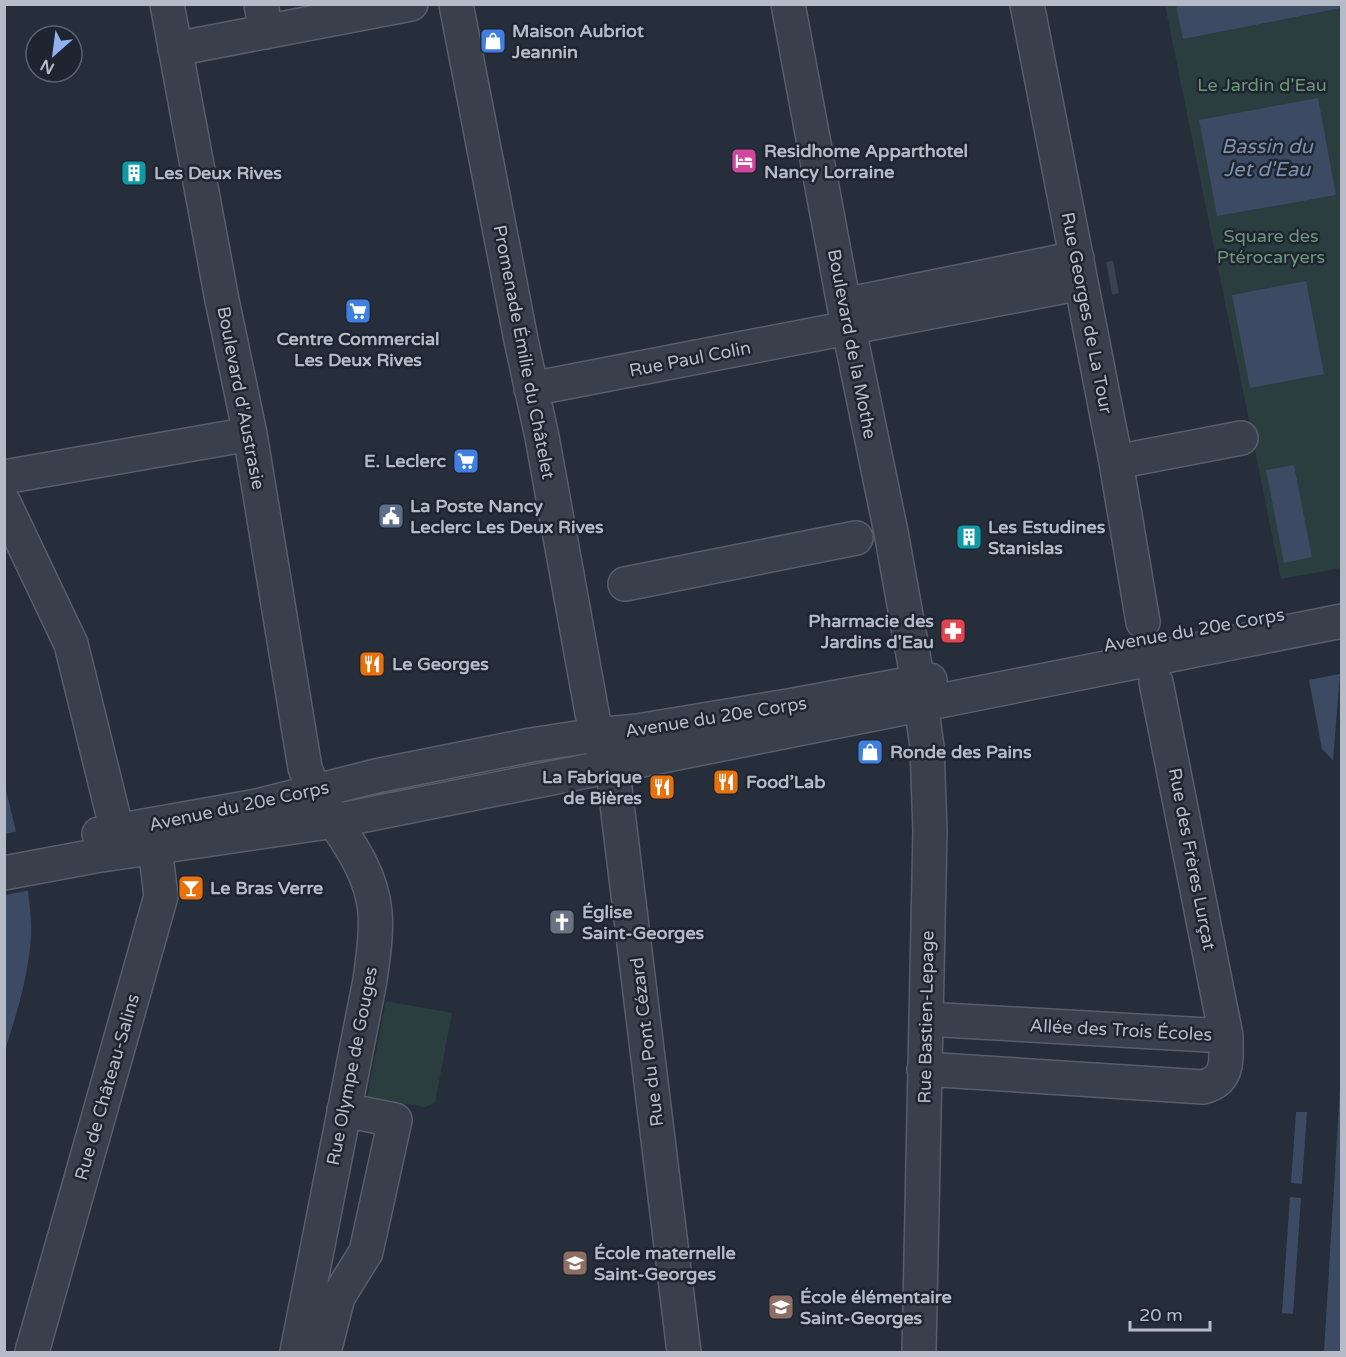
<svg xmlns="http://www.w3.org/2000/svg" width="1346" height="1357" viewBox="0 0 1346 1357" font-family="'Varela Round',sans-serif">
  <rect width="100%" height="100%" fill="#262e3b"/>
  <path fill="#2a3d3f" d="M1165,5H1341V568L1281,579Z
    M386,1001L452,1013L435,1103L425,1107L367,1097Z"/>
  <path fill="#3c4b63" d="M1341,4V8L1183,39L1176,5Z
    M1318,98L1336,195L1217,216L1199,120Z
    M1306,281L1324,374L1250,388L1232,295Z
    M1294,465L1312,557L1284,563L1266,470Z
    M1340,674L1333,760L1322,749L1309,680Z
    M4,782C15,829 33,891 31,937C28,977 17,1013 5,1050Z
    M1341,1072V1352H1324Z
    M1296,1112H1307L1302,1184L1291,1183Z
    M1290,1197L1301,1198L1293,1314L1282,1313Z"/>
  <path fill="#262e3b" d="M18,831L30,890L5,895V834Z"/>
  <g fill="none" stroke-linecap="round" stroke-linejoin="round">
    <path stroke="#3b4350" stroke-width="33" stroke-dasharray="33 16" stroke-linecap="butt" d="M1061,287L1116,277"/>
    <defs>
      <path id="minor" d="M167,4L222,300L250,434L305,768C308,776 311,785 316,793C339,831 371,866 375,912C377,935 373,957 370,980L297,1352
        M261,4L266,32
        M456,4L521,340L542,437L596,735L612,766L615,788L684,1352
        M788,4L844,305L891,532L918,682L927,747L930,831L919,1352
        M1027,4L1116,462L1143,622
        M175,49L411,4
        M844,305L1077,258
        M531,389L1061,287
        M1116,462L1241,438
        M4,477L250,434
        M4,503L71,644L117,831
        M625,584L856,538
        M1156,682L1226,1036
        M99,834L257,806L376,776L531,745L596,735L637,731L788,706L930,680
        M4,873L95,856L335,821L1342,621
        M924,1069L1203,1087C1230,1080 1226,1059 1226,1036L926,1019
        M32,1352L161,896L155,848L140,833
        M324,1352L338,1297L366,1252L395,1120L344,1110"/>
    </defs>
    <use href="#minor" stroke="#575e6a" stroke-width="36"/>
    <use href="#minor" stroke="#39404c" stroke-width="33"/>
  </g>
  <defs>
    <symbol id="shop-square" viewBox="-11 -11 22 22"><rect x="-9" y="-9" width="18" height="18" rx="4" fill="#3f7fe0" stroke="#1e2531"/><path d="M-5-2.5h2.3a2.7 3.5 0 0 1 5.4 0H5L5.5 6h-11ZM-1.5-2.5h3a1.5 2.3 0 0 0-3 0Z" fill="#fff"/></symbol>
    <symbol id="hotel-square" viewBox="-11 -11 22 22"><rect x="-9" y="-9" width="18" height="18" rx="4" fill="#d1479c" stroke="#1e2531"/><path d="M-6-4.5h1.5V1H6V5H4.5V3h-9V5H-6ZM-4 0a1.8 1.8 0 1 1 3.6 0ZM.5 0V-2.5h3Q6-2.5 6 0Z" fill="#fff"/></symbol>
    <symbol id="building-square" viewBox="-11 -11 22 22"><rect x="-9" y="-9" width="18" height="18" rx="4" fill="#0f9aa8" stroke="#1e2531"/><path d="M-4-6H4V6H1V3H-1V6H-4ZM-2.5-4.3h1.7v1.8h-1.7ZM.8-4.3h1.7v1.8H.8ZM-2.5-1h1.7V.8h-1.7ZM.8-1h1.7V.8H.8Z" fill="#fff"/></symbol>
    <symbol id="supermarket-square" viewBox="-11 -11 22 22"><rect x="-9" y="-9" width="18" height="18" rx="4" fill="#3f7fe0" stroke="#1e2531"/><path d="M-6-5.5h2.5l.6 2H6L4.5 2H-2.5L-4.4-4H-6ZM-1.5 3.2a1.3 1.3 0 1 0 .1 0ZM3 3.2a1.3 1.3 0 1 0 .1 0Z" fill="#fff"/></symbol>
    <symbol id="civic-square" viewBox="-11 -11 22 22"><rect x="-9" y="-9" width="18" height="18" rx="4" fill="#5c6f8a" stroke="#1e2531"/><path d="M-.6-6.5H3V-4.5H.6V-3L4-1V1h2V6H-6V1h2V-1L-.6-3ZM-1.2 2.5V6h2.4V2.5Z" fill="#fff"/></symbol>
    <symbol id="pharmacy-square" viewBox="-11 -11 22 22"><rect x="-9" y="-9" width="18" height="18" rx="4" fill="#e0444e" stroke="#1e2531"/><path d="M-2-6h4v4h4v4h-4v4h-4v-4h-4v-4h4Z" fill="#fff"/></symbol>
    <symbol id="restaurant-square" viewBox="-11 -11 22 22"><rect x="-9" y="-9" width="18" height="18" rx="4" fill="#e8710a" stroke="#1e2531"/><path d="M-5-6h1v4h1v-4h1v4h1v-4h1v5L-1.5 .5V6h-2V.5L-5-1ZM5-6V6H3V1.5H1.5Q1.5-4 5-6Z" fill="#fff"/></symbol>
    <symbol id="bar-square" viewBox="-11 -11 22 22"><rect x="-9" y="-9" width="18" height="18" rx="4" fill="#e8710a" stroke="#1e2531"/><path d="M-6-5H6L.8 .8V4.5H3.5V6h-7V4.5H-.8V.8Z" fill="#fff"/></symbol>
    <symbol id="church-square" viewBox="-11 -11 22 22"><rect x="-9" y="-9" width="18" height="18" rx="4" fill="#6b7280" stroke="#1e2531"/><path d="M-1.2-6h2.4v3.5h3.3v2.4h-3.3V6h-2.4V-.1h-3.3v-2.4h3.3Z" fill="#fff"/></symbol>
    <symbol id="school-square" viewBox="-11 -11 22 22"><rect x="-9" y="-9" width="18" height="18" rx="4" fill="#8d6e63" stroke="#1e2531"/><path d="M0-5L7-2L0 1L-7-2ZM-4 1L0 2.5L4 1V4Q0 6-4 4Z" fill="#fff"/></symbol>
  </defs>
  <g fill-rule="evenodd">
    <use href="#shop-square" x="478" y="26" width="30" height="30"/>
    <use href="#hotel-square" x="729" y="146" width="30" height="30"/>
    <use href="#building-square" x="119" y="158" width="30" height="30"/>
    <use href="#supermarket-square" x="343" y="296" width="30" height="30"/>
    <use href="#supermarket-square" x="451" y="446" width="30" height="30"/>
    <use href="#civic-square" x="376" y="501" width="30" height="30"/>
    <use href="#building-square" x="954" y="522" width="30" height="30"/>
    <use href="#pharmacy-square" x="938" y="616" width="30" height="30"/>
    <use href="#restaurant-square" x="357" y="649" width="30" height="30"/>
    <use href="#shop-square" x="855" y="737" width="30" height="30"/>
    <use href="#restaurant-square" x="711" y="767" width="30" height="30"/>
    <use href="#restaurant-square" x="647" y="772" width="30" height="30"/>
    <use href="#bar-square" x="176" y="873" width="30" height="30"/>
    <use href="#church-square" x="547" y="907" width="30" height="30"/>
    <use href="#school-square" x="560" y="1248" width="30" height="30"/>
    <use href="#school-square" x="766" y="1292" width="30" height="30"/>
  </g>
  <g text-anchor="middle" stroke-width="5" stroke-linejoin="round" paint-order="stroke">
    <g font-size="18" font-weight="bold" fill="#b5bbc7" stroke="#1e2531" text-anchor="start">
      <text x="512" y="37">Maison Aubriot<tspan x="512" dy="21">Jeannin</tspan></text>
      <text x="764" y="157">Residhome Apparthotel<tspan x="764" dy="21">Nancy Lorraine</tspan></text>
      <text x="154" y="179">Les Deux Rives</text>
      <text x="358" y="345" text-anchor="middle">Centre Commercial<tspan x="358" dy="21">Les Deux Rives</tspan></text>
      <text x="446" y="467" text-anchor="end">E. Leclerc</text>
      <text x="410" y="512">La Poste Nancy<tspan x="410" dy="21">Leclerc Les Deux Rives</tspan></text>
      <text x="988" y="533">Les Estudines<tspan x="988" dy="21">Stanislas</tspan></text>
      <text x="934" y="627" text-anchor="end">Pharmacie des<tspan x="934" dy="21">Jardins d'Eau</tspan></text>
      <text x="392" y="670">Le Georges</text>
      <text x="890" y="758">Ronde des Pains</text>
      <text x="642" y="783" text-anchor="end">La Fabrique<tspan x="642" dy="21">de Bières</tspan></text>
      <text x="746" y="788">Food’Lab</text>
      <text x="210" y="894">Le Bras Verre</text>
      <text x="582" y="918">Église<tspan x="582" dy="21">Saint-Georges</tspan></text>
      <text x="594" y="1259">École maternelle<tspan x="594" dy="21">Saint-Georges</tspan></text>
      <text x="800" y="1303">École élémentaire<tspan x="800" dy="21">Saint-Georges</tspan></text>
    </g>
    <g font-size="18" fill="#6e9679" stroke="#1e2531">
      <text x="1262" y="91">Le Jardin d'Eau</text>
      <text x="1271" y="242">Square des<tspan x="1271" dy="21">Ptérocaryers</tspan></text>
    </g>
    <g font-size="18" fill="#b5bbc7" stroke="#1e2531">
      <text transform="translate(1087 313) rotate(79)" y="6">Rue Georges de La Tour</text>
      <text transform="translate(852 344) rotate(79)" y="6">Boulevard de la Mothe</text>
      <text transform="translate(524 352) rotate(79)" y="6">Promenade Émilie du Châtelet</text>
      <text transform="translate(690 359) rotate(-11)" y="6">Rue Paul Colin</text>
      <text transform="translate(241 398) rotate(79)" y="6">Boulevard d'Austrasie</text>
      <text transform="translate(1194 630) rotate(-10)" y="6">Avenue du 20e Corps</text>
      <text transform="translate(716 717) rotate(-9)" y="6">Avenue du 20e Corps</text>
      <text transform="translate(239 806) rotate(-12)" y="6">Avenue du 20e Corps</text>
      <text transform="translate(1192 859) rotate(79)" y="6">Rue des Frères Lurçat</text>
      <text transform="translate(926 1017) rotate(-89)" y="6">Rue Bastien-Lepage</text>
      <text transform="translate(1121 1030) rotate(3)" y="6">Allée des Trois Écoles</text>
      <text transform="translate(647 1042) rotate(-97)" y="6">Rue du Pont Cézard</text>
      <text transform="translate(352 1066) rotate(-79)" y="6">Rue Olympe de Gouges</text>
      <text transform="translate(107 1087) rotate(-74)" y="6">Rue de Château-Salins</text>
    </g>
    <g font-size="20" font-style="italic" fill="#7f90ac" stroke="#1e2531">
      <text x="1267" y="153">Bassin du<tspan x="1267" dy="23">Jet d'Eau</tspan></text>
    </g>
  </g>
  <rect width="1346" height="1357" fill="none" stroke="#b5bbc7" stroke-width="12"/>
  <g transform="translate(54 54) rotate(208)"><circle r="28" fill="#1e2531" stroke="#5a616d" stroke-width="1.5"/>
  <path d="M0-4.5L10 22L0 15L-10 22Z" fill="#91b2f0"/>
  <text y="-9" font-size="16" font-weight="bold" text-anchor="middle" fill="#b5bbc7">N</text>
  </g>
  <path d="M1130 1321v9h80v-9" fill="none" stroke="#b5bbc7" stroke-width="3"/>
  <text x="1139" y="1321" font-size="18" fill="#b5bbc7" stroke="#1e2531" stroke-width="4.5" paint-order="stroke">20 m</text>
</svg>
